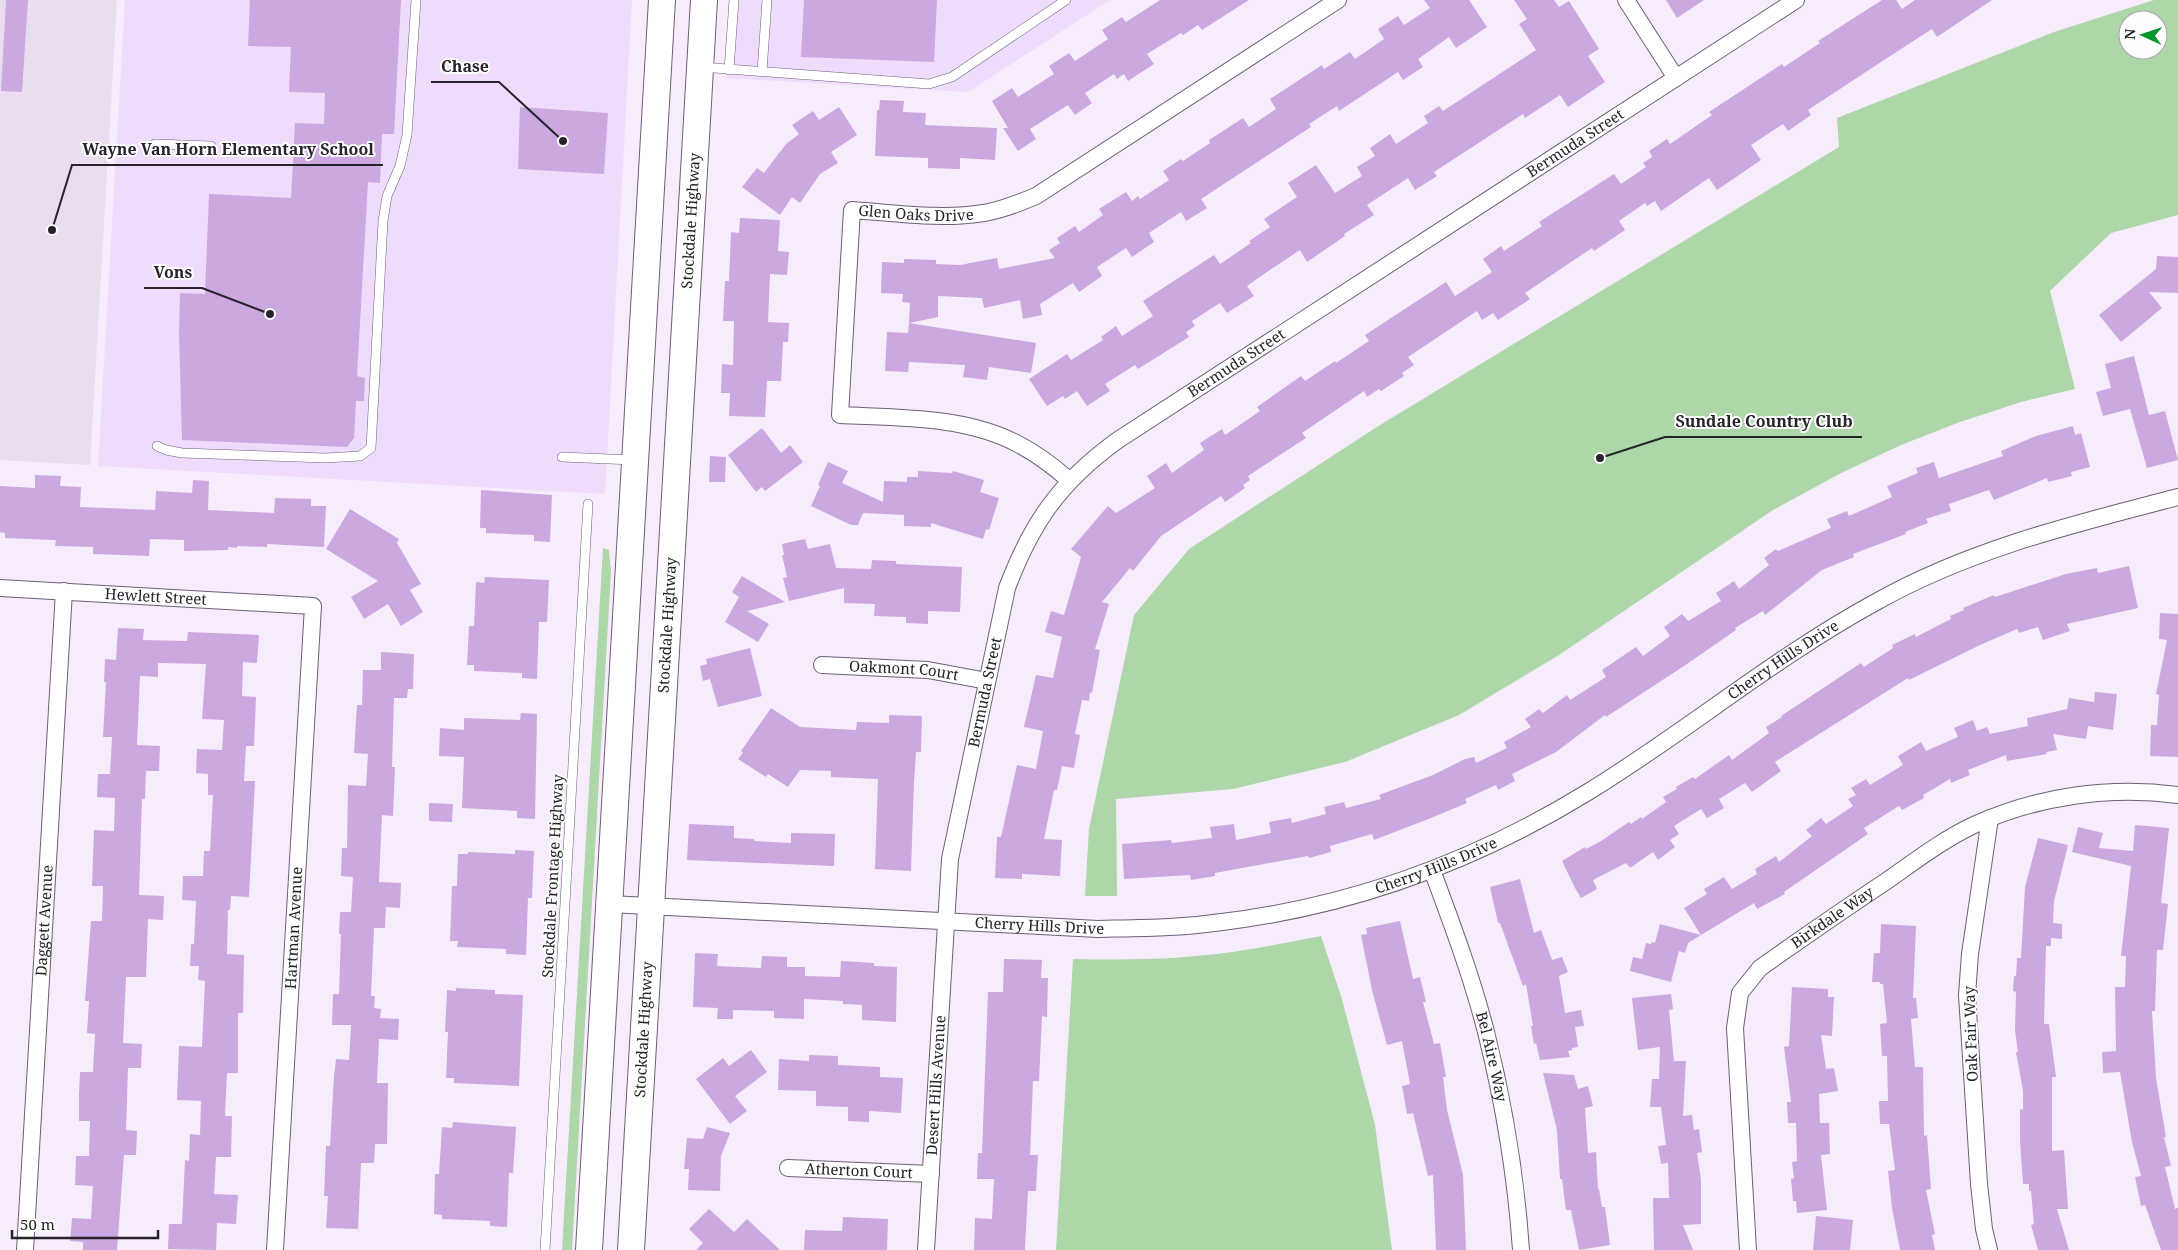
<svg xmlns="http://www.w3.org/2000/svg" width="2178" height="1250" viewBox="0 0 2178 1250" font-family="'Noto Serif',serif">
  <rect width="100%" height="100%" fill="#f6ecfc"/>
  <path fill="#efdbfc" d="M125,0H632L605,494L98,466Z
    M731,0H1110L968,92L727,78Z"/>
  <path fill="#ebddf0" d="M0,0H117L90,465L0,460Z"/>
  <path fill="#add6a9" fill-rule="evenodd" d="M2154,0H2178V215L2111,233L2050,291L2075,389L2021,402L1960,422L1901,445L1843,472L1773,510L1559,655L1459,715L1345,762L1233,789L1116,799L1117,896H1085L1089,829L1134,615L1189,549L1380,425L1839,147L1837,118L2054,32ZM2128,20H2158V50H2128Z
    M603,548L609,550L611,571L572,1250H562Z
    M1321,936L1342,999L1375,1125L1392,1250H1056L1073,959C1114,960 1155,960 1196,956C1238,953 1279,944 1321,936Z"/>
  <path fill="#cba9e0" d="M6,0H28L22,92L1,91Z
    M250,0H401L394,134H382L380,183L368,182L357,376L365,378L364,401H356L354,438L347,447L182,440L179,333L180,293L205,294L209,194L291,198L295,123L324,124L325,93L289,92L291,47L248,46Z
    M804,0H937L934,62L801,57Z
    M1160,0H1249L1202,30L1198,25L1183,35L1181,33L1147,54L1154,64L1128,81L1124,74L1117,79L1114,74L1085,93L1092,103L1075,115L1068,105L1030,129L1036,139L1018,151L1003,128H1008L992,101L1012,88L1018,97L1054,74L1049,66L1069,53L1075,61L1108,39L1102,30L1122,17L1126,22Z
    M1424,0H1469L1487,27L1456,48L1449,37L1418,59L1423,67L1403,80L1398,72L1339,111L1337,106L1309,124L1311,127L1201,199L1207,208L1186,221L1181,212L1149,233L1154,242L1132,257L1126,248L1097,267L1102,276L1079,292L1073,283L1040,304L1042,315L1023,319L1020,300L984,308L982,298L938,296V317L909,323L910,303L902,302L903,294L881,293L882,262L904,263V259L936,260V264L960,265L997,258L999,269L1055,258L1049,250L1060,243L1057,238L1075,226L1079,232L1103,215L1099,209L1126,192L1132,201L1138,196L1140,199L1169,180L1163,171L1181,159L1183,161L1210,143L1209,140L1243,118L1249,127L1276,109L1270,99L1322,65L1324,69L1350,52L1355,59L1384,39L1378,29L1398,16L1404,25L1430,8Z
    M1514,0H1554L1559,7L1569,1L1599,49L1588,56L1605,82L1568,107L1560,95L1525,118L1523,114L1434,172L1437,176L1415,190L1408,178L1367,205L1374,215L1344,234L1345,236L1307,262L1300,250L1264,274L1247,286L1254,296L1227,313L1220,303L1192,321L1195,326L1186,332L1189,337L1138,369L1135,365L1105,384L1110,391L1087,406L1077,391L1065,399L1063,396L1047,406L1029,379L1067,354L1071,360L1103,340L1101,337L1116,326L1122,336L1153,316L1143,301L1214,255L1220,264L1251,243L1249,241L1270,227L1264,219L1297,197L1288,183L1316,165L1335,193L1362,176L1357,167L1375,156L1370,148L1390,134L1396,144L1428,123L1424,116L1439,106L1443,111L1536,50L1519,24L1527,19Z
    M1666,0H1704L1677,18Z
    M1882,0H1896L1902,9L1915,0H1992L1937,37L1932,29L1881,62L1808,110L1811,115L1788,131L1783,124L1751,145L1761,160L1717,190L1709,178L1661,211L1655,201L1647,206L1645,203L1619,221L1625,230L1594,251L1592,248L1525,293L1530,299L1498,320L1493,313L1482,320L1477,311L1408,357L1414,365L1402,373L1404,376L1381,391L1379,389L1367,397L1364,391L1302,433L1306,438L1248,476L1250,480L1243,485L1245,488L1225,502L1221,496L1161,536L1133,571L1130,568L1102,602L1109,604L1095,649L1100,650L1092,693L1090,692L1089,701L1082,700L1075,734L1080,735L1074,768L1062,766L1057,790H1054L1044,839L1062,840L1060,876L1022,874V879L995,878L997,837H1001L1017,765L1036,769L1043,731L1024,727L1036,675L1053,678L1062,637L1045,632L1051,611L1064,615L1081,557L1071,549L1108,506L1116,513L1155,488L1147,476L1166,463L1172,473L1204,450L1200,443L1222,429L1225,435L1260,411L1257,407L1301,376L1305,381L1335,361L1336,363L1369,341L1365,335L1446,282L1455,296L1492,272L1483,259L1501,246L1504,251L1542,226L1539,222L1614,174L1621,184L1646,167L1643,163L1652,157L1649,151L1667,139L1670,144L1712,115L1709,112L1782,64L1784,67L1820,43L1818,41Z
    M880,100L904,101L903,112L926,113L925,125L997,128L995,160L960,158V169L928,168V158L875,156L877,110H879Z
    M520,107L608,113L604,174L518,169Z
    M839,107L857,135L831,152L838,163L820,174L800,203L792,197L780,215L742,187L757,168L764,173L786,144L799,134L792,125L813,111L819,120Z
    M740,218L780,220L778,251L789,252L787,275L770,274L768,322L789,323L788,342H783L781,381H767L765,417L729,416L730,393H721L722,364L733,365L734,321H723L725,281H729L731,232L739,233Z
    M2157,256L2178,257V293L2149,292L2162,308L2121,342L2099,315L2156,269Z
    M909,323L1036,343L1031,373L989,367L987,380L963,377L965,365L909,362L908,372L885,371L887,332L908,333Z
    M2134,356L2149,415L2165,411L2178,460L2147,468L2130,409L2103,416L2096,392L2111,388L2105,364Z
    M2073,426L2075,435L2081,433L2090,467L2071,472L2072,476L2048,482L2047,478L1994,500L1989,490L1949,504L1951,511L1926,519L1928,523L1905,532L1906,534L1853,554L1854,557L1822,570L1765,615L1763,611L1735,628L1736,630L1684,666L1606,717L1605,715L1556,752L1512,774L1515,781L1498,790L1496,785L1465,799L1467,803L1431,818L1374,840L1372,834L1330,846L1331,852L1309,858L1308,856L1215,873V876L1191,880L1190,875L1124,879L1122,844L1171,840L1172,843L1212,838L1210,827L1234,824L1236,840L1271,833L1269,822L1291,818L1292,823L1326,814L1324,807L1344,802L1346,808L1381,799L1379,795L1433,775L1465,759L1474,757L1476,763L1507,748L1504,742L1531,727L1525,719L1539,709L1543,713L1567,695L1570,700L1606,677L1602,670L1636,647L1643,656L1670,636L1664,627L1682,614L1688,621L1721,601L1716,593L1734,581L1739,589L1769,565L1764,558L1776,549L1778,551L1831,528L1827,519L1847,511L1849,516L1892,497L1887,486L1918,473L1916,468L1934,462L1939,478L2003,456L2001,451L2036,436Z
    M762,428L781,453L790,445L803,462L765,491L762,487L756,492L728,455Z
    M710,456L726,457L725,482H709Z
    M828,462L848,471L842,483L883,502L884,481L907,482V477H918V471L952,473L953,471L984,480L980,492L999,498L989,530L986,529L983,539L931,523V527L904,526V515L863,513L858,525H851L811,506L820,486L818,485Z
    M35,475L61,476L60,486L81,487L80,507L155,510L156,491L192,493L193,480L209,481L208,510L274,513L275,498L311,499V506H326L324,547L267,544V547L237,546V548L228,547V550L184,551V540L150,539L149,556L93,554V547L55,546L56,540L5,538V533L0,532V486L35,488Z
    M481,490L552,495L550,542L534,541V535L486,533V528H480Z
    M350,509L399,539L397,543L421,584L410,590L423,612L401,626L388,604L364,619L351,597L378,581L326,549Z
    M805,539L808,549L830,544L836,568L871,569L872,560L896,561V564L962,567L960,612L928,611V624L906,623V617L874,616L875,604L844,603V588L789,601L783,578L787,577L782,555H784L782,544Z
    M2129,566L2138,608L2067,624L2070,631L2043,640L2038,627L2019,633L2017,629L1980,645L1909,680L1908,678L1775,762L1781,771L1752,792L1745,783L1719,799L1724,808L1707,818L1701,809L1674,826L1679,834L1670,840L1675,847L1658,860L1653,852L1630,868L1626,863L1593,880L1597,889L1581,898L1575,888L1562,861L1585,847L1586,849L1601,841L1629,822L1631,824L1641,817L1642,819L1666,802L1663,797L1677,789L1676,787L1693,777L1695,779L1729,755L1732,760L1769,733L1766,727L1782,717L1781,716L1861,663L1864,667L1893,648L1892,645L1915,634L1916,637L1951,619L1950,616L1964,610L1963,608L1994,595L1995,597L2066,574L2097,568L2098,573Z
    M742,576L785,602L747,611L769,624L758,642L725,622L739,597L732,592Z
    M485,577L549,580L547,622H539L537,679L522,678V673L474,671V665H467L469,626H474L476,582L484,583Z
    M2160,613L2178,614V757L2150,756L2151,725H2157L2159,695L2156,694L2167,640L2159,639Z
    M118,628L144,629L143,640L187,641L188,632L259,635L257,663L243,662L242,696L256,697L254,746H246L244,781H255L249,897L231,896L230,910H228L227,954L244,955L243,1013H238V1073H227L225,1116H232L231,1157H216L214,1194L238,1195L236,1224L217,1223L216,1250L168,1249L169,1224H182L185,1160L189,1161L190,1134L200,1135L201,1101L177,1100L179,1046L202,1047L205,981L198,980L199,966H190L191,944H194L196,901L182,900L183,876H203L204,851H210L213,795H208V774L196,773L197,749L222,750L224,720L202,719L206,664L158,663V677L140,676L137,745L160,746L159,771H146L145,799H142L139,895L164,896L163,920L148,919L146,977H126L123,1043L142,1044L141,1068H128L126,1130L137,1131L136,1155H124L117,1250H83V1242L70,1241L72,1218L91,1219L93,1186L75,1185L76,1156H89L90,1121H79V1095L80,1072H93L95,1034L87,1033L89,1001H85L91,921H102L103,886H92L94,830L114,831L115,798L97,797L98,774H110L112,737H103L106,682H104L105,659L116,660Z
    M750,648L762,696L718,707L710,679L703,681L700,666L707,664L706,659Z
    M381,652L414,654L413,689H408L407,698H394L392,767H395L393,816L382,815L379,882L401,883L400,908L386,907L385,928H374L371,996H375L374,1008L381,1009L380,1018L399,1019L398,1040L379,1039L377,1083H388L387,1144H375L374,1163H361L358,1229L326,1228L328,1196H324L325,1173L326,1146H330L334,1076L336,1059L349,1060L351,1025H332L333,994H339L341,934H339L340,912H351L353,877L341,876L342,848H347L348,785L366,786L368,754L354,753L356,720L357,705H362L363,670H381Z
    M2095,692L2117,694L2113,730L2088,726L2086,739L2053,734L2057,750L2046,752L2047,754L2007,761L2006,755L1968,770L1970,775L1951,783L1950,779L1923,795L1924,798L1902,810L1899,806L1864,828L1868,834L1784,892L1785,894L1757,909L1754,903L1701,935L1684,908L1707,894L1704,889L1724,877L1732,889L1757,874L1755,869L1776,856L1779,862L1812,836L1806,830L1821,818L1826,824L1853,806L1848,799L1856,795L1851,788L1866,779L1870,785L1903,765L1898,756L1921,742L1926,751L1958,737L1954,728L1973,720L1977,731L1987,727L1990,734L2028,726L2027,718L2067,709L2069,698L2094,702Z
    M771,708L800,727L856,730L857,722L889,723V715L922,716L921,752H916L914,782L911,871L875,869L878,779L831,777V771L800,770L788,787L768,774L766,777L738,759L743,753L741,751Z
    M521,713L537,714L535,819L517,818V811L462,808L464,757L439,756L440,728L464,730V718L520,720Z
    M429,803L453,804L452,822L429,821Z
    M689,824L734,826V838L754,839V841L791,843V833L835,834L834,866L687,860Z
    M2135,825L2169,828L2161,903L2168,904L2163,950H2157L2155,1011H2152L2156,1078L2166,1137H2164L2171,1166L2165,1167L2175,1209L2178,1208V1250H2161L2145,1205L2141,1206L2135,1177L2141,1176L2132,1142L2120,1072L2103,1073L2102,1052L2116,1051L2115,987H2125L2126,956H2121L2131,866L2072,852L2078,827L2103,833L2099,848L2133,851Z
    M2038,838L2068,845L2054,901L2053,923L2062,924V939L2051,938V946H2046L2044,1024H2049L2056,1077H2052V1151L2064,1150L2068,1209H2057L2069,1250H2038L2031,1225L2034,1224L2031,1191H2029V1184H2023L2020,1140V1109L2023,1110V1091L2016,1052H2018L2015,1030L2016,992L2013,991L2014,976H2016L2017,958H2021L2025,887Z
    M515,850L534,851L532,898H528L526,955L506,954V949L457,947L458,941H450L452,886H457L458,854H468V852L515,854Z
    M1520,879L1534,933L1541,930L1552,960L1562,957L1568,972L1559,976L1565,1013L1581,1010L1584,1026L1575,1027L1578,1047L1572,1048V1050L1568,1051L1570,1057L1540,1060L1536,1043L1534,1044L1531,1026H1533L1526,984L1523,986L1500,923H1498L1490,887Z
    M1400,921L1413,979L1420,977L1426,1002H1423L1434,1044L1440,1043L1446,1077H1443L1447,1110L1463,1175L1466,1250H1436L1433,1175L1428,1176L1413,1113L1407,1114L1402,1086L1410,1084L1402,1041L1387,1045L1372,990L1361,935L1367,934L1366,928Z
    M1660,924L1701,935L1688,943L1685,953L1679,951L1671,982L1630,971L1633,957L1642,959L1646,943L1651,944L1652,942L1655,943Z
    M1881,924L1916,926L1913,998H1916L1918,1018L1911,1019L1915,1067H1923L1924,1136L1927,1135L1931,1189L1926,1190L1935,1234L1932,1235L1935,1250H1900L1892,1208L1888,1171L1895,1170L1889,1124H1880L1879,1101H1888L1887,1056H1882L1880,1024L1887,1023L1883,984H1880V982H1872L1874,953H1880Z
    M695,953L718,954L717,966L761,968L762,956L787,957V967H805V976L840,977L841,961L874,963V966L897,967L896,1022L862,1020V1005L843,1004V1001L804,999V1019L774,1018V1011L733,1010V1019H717L718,1008L693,1007Z
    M1004,959L1042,960L1041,978H1048L1047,1017L1042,1016L1039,1081H1033L1030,1155H1038L1036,1191H1028L1025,1250H974L975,1218L992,1219L994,1179H977L978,1153H982L988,992H1003Z
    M1792,987L1828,989V997H1834L1832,1036L1821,1035L1826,1069L1834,1068L1838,1091L1819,1094L1820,1123H1829L1830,1154L1821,1155L1827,1210L1797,1213L1796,1201H1793L1791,1179L1794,1178L1792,1162L1797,1161L1796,1123H1788L1787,1102H1791L1784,1047L1789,1046Z
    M456,988L495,990V994L523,995L519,1086L454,1083V1078H446L448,1032H445L447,990L456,991Z
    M1671,994L1673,1009L1669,1010L1674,1061H1686L1683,1116L1692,1115L1694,1130L1699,1129L1702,1152L1697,1153L1701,1180V1224L1683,1225L1693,1250H1654L1653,1198H1669L1668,1163L1661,1164L1658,1146L1666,1145L1661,1107H1650L1652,1079H1659L1660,1047L1638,1050L1632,998Z
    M751,1050L767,1072L735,1096L747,1111L730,1124L696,1079L723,1058L729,1066Z
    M809,1055L838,1056V1065L880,1067V1077L903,1078L901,1113L869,1111V1122L848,1121V1107L816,1106V1091L778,1090L779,1059L809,1061Z
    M1543,1073L1574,1075L1578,1089L1588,1086L1593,1106L1585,1108L1588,1153L1596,1152L1598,1189H1599L1602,1207H1605L1610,1245L1579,1250L1571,1210H1566L1562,1179H1560L1557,1130Z
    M453,1122L516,1127L513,1173H509L507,1227L490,1226V1221L442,1219V1215L434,1214L435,1174H439L442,1127L452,1128Z
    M707,1127L730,1133L721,1156L720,1191L688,1190L689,1169H684L687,1138L703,1139Z
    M709,1209L734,1232L747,1219L780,1250H696L703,1243L689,1229Z
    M1816,1216L1853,1220L1850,1250H1813Z
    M843,1217L888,1219L887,1250H804L805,1230L842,1231Z"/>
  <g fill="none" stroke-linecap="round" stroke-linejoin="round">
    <defs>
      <path id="lane" d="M701,67L929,84L952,77L1066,0
        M729,70L734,0
        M762,72L767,0
        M155,144L211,146
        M157,446L166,450L182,453L325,458L360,456L371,448L383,221L387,196L400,166L407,135L416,0
        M562,457L633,460
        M545,1250L588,504"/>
      <g id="street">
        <path d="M1626,0L1676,78"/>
        <path id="s1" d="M1069,480C1053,466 1036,453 1016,443C963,416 899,418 840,415L852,210C896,213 941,220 984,213C1002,210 1019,203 1036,196L1338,0"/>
        <path id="s2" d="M0,588L313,606L275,1250"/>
        <path id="s3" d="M822,665L928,670L987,681"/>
        <path id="s4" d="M1432,870C1452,924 1472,977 1486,1032C1504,1104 1516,1176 1521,1250"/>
        <path id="s5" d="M610,904L1098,929C1139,928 1181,928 1222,922C1353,906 1477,860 1588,792C1686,732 1775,657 1876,602C1970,549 2074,524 2178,497"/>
        <path id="s6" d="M788,1168L931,1174"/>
        <path id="s7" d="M25,1250L64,591"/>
        <path id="s8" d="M926,1250L950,859L1007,588C1032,522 1060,482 1118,440L1796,0"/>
        <path id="s9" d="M1748,1250L1735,1028L1740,993L1760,968C1801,939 1843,910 1885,882C1914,862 1942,840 1974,825C2038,796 2109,786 2178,795"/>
        <path d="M1989,1250L1984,1229L1979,1184L1967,995L1970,954L1990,818"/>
      </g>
      <g id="primary">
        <path d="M589,1250L662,0"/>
        <path id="s10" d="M631,1250L704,0"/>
      </g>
    </defs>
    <use href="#lane" stroke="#6d5f75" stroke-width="10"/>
    <use href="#street" stroke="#6d5f75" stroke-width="18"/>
    <use href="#primary" stroke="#6d5f75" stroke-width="28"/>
    <use href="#lane" stroke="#fff" stroke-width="9"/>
    <use href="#street" stroke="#fff" stroke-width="16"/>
    <use href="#primary" stroke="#fff" stroke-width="26"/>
  </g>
  <g text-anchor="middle" stroke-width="4" stroke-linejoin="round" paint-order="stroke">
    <g font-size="15" fill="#28222b" stroke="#fefefe">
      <text dy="5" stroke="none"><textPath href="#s8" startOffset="1402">Bermuda Street</textPath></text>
      <text dy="5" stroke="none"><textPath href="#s1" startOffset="514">Glen Oaks Drive</textPath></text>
      <text dy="5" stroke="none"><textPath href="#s10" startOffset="1031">Stockdale Highway</textPath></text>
      <text dy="5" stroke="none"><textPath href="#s8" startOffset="998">Bermuda Street</textPath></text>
      <text dy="5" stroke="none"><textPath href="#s2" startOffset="156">Hewlett Street</textPath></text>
      <text dy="5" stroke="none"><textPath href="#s10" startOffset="626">Stockdale Highway</textPath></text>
      <text dy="5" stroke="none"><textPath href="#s5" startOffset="1240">Cherry Hills Drive</textPath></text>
      <text dy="5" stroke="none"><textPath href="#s3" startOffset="82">Oakmont Court</textPath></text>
      <text dy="5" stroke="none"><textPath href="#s8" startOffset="562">Bermuda Street</textPath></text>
      <text dy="5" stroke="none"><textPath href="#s5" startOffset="835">Cherry Hills Drive</textPath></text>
      <text transform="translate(553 876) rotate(-87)" y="5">Stockdale Frontage Highway</text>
      <text dy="5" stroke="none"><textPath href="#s9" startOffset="378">Birkdale Way</textPath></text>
      <text dy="5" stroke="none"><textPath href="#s7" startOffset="330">Daggett Avenue</textPath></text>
      <text dy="5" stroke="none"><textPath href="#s5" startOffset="430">Cherry Hills Drive</textPath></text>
      <text transform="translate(294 928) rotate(-87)" y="5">Hartman Avenue</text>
      <text dy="5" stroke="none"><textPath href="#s10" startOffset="221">Stockdale Highway</textPath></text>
      <text transform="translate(1971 1034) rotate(-92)" y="5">Oak Fair Way</text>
      <text dy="5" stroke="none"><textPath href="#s4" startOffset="196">Bel Aire Way</textPath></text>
      <text dy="5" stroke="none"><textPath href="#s8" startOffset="165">Desert Hills Avenue</textPath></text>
      <text dy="5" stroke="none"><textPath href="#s6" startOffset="71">Atherton Court</textPath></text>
    </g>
  </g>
  <path fill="none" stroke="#28222b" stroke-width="2" d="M563 141L499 82H431M52 230L72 165H383M270 314L202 288H144M1600 458L1665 437H1862"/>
  <g fill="#28222b" stroke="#fefefe" stroke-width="2">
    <circle cx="563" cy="141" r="5"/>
    <circle cx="52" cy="230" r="5"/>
    <circle cx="270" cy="314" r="5"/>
    <circle cx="1600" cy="458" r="5"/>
  </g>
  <g font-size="16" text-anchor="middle" font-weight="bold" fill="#28222b" stroke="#fefefe" stroke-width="4" stroke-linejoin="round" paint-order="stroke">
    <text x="465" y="72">Chase</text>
    <text x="228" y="155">Wayne Van Horn Elementary School</text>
    <text x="173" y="278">Vons</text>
    <text x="1764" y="427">Sundale Country Club</text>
  </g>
  <g transform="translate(2143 35) rotate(273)"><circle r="24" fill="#fefefe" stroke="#a8a6aa"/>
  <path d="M0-4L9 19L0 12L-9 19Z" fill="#02962c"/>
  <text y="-8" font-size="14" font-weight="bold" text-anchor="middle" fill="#28222b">N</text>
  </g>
  <path d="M12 1230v8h146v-8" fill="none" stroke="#28222b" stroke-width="2.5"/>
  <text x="20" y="1230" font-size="15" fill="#28222b" stroke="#fefefe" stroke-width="4" paint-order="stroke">50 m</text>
</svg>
